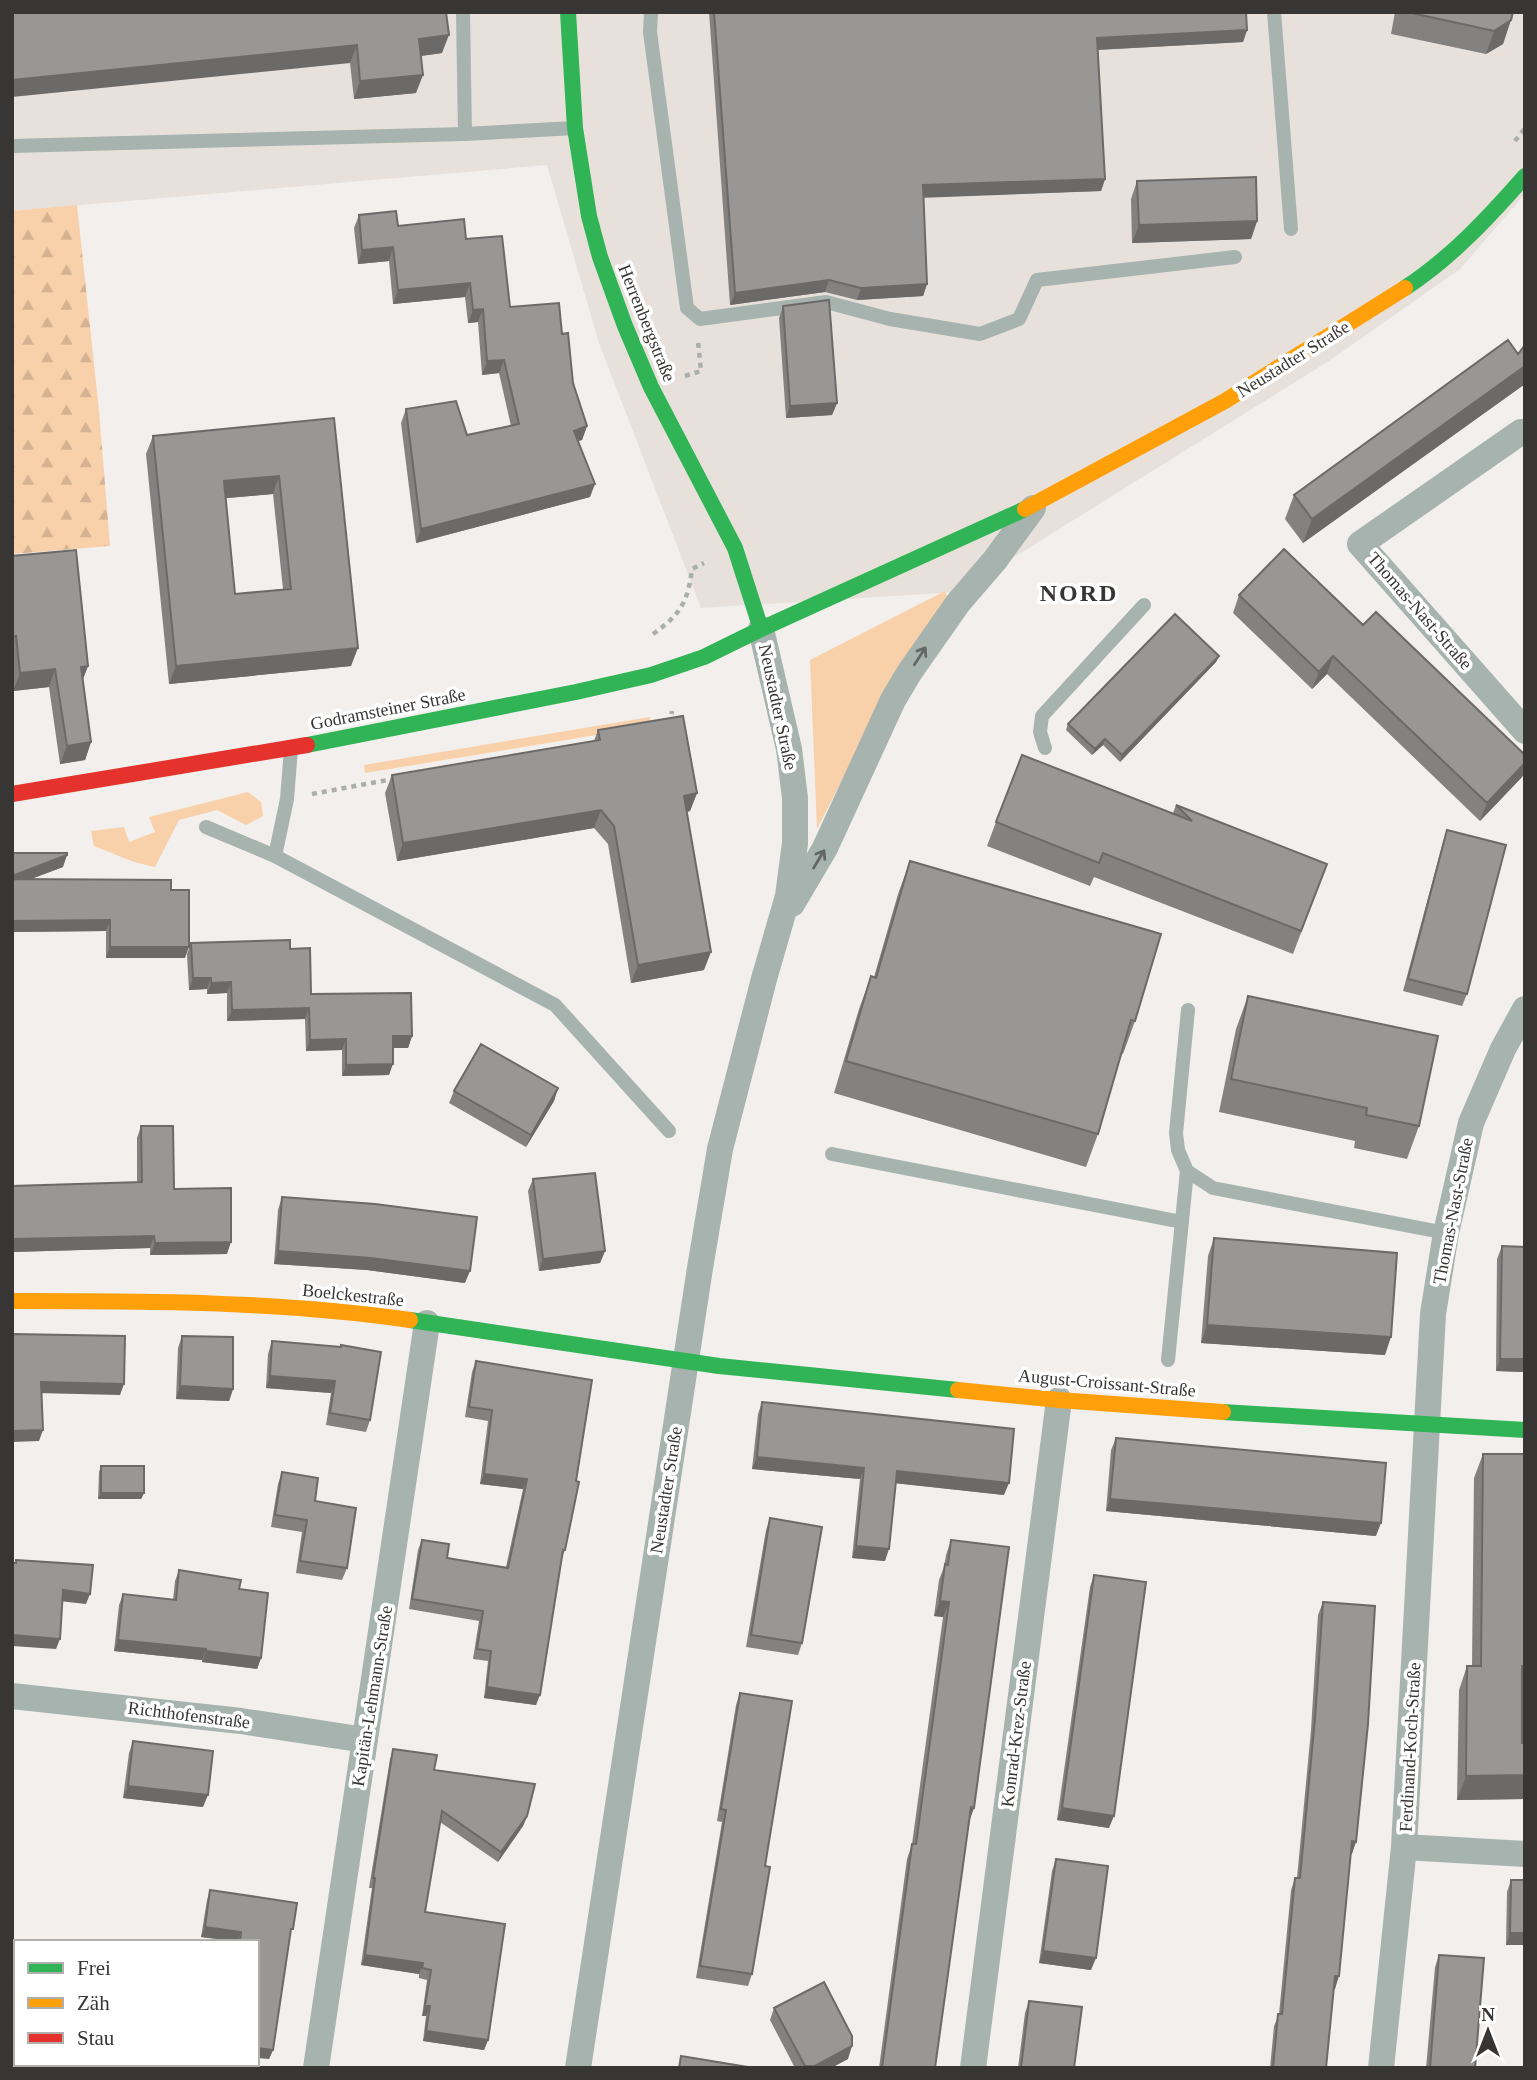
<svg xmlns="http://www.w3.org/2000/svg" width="1537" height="2080" viewBox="0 0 1537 2080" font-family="'Times New Roman',serif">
  <defs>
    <pattern id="forest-firs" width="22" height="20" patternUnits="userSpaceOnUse" patternTransform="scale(1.75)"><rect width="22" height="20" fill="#f8d0a9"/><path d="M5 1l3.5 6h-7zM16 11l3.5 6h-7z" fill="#d5b392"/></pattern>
  </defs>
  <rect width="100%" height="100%" fill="#f2efed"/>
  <path fill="#e8e1db" d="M12,12H1525V194L1460,269L1329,361L958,592L701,608L599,343L547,165L12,211Z"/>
  <path fill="url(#forest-firs)" d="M77,205L99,411L110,546L12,554V211Z"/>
  <path fill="#f8d0a9" d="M945,591L948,599L887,692L817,829L810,660Z
    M650,717L651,726L365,773L364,765Z
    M248,792L261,802L263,816L246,825L217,810L179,820L155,867L134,862L94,846L91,831L124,827L129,842L155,832L149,817Z"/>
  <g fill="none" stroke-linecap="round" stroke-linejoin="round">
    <path stroke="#a9afac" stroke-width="4.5" stroke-dasharray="5 5" stroke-linecap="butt" d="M1515,141L1525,128
      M685,376L701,371L698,341
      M653,634C680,615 688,602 692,569L704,563
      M670,724L672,711
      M312,794L393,779"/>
    <path stroke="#a6b3ae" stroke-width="14" d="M463,12L465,134
      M651,12L650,32L687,308L700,319L826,302L890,319L980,334L1019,319L1037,280L1235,257
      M1274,12L1291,229
      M12,146L465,134L574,128
      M1045,748L1040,732L1042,716L1144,605
      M206,827L275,856L287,799L291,749
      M275,856L555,1005L669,1131
      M1188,1010L1176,1133L1178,1150L1187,1171L1213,1188L1446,1233
      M832,1154L1182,1222
      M1168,1360L1187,1171"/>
    <path stroke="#a6b3ae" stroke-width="26" d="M1521,432L1360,544L1525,731
      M792,904L825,848L893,700L909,673L958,603L995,560L1033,508
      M12,1696L241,1721L365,1740
      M1404,1847L1525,1854
      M12,2066L41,2068
      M316,2068L427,1323
      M578,2068L700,1268L720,1149L764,979L788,896L795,843V798L789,749L761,629
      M973,2068L1059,1400
      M1381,2068L1404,1847L1433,1314L1446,1233L1471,1123L1503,1049L1525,1009"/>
    <path stroke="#30b455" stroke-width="16" d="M568,12L575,128L589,216L600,257L625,326L651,387L735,548L761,629
      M1405,288C1451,258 1489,217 1525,176
      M307,745L576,692L651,675L704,657L761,629L1025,509
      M410,1320L719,1366L958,1390
      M1223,1412L1525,1430"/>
    <path stroke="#ff9f0a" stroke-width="16" d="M1025,509L1225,401L1405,288
      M12,1301C145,1301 278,1301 410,1320
      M958,1390L1059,1400L1223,1412"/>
    <path stroke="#e5322d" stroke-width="16" d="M12,794L307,745"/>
  </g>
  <path fill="#848281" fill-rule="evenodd" d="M12,12L442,53L421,56L416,93L354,99L350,63Z
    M709,12H1246L1247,30L1243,42L1098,50L1105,179L1101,191L923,197L927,284L923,296L857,300L825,292L730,305Z
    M1395,12H1513L1503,44L1486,54L1391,34Z
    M1137,181L1257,221L1251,239L1132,243L1131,199Z
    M359,215L398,226L466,239L510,307L562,334L573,383L587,426L582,440L578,441L590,497L416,543L401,423L406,409L467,435L511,426L499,373L482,375L478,322L468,323L465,297L393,304L389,261L358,264L354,228Z
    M783,306L837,403L832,415L786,418L779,318Z
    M1525,345V384L1303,543L1285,519L1294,495L1518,354Z
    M334,418L351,666L169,684L146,454L153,436ZM273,494L283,589L235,594L226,498Z
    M12,556L88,666L83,679L91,742L85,760L60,764L49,687L13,691Z
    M1239,595L1525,755V771L1522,777L1480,821L1327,674L1312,689L1233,613Z
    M1219,656L1216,662L1120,762L1103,745L1092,755L1066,730L1068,724Z
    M598,730L697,793L690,811L687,812L704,970L631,983L608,844L594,828L397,861L385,793L392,775L594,741Z
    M1176,805L1327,864L1293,954L1094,877L1090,886L987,846L996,822L1173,813Z
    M1447,830L1467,994L1462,1006L1403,991L1443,842Z
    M12,853L63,867L31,879L171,890L185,958H106V931L12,932Z
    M910,861L1135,1021L1123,1054L1121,1053L1098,1134L1086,1167L834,1093L859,1009L871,976L874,977L898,894Z
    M191,943L290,949L311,994L412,1036L408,1048H393L389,1075L342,1076V1050L306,1051L305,1019L227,1021V993L207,994V989L189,990L187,954Z
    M1248,996L1419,1126L1407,1159L1354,1148L1355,1141L1219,1112L1236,1029Z
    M558,1088L554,1101L526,1147L449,1103L454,1091Z
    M141,1126L174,1189L227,1254L150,1255V1248L12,1252V1186L137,1183V1138Z
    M533,1179L605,1251L600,1263L539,1271L528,1191Z
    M282,1197L465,1283L367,1270L274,1264L278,1210Z
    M1214,1238L1385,1355L1201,1343L1208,1256Z
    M1502,1246L1525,1247V1372L1496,1371L1497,1259Z
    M182,1336L233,1389L229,1401L176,1399L178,1348Z
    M272,1341L341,1347L370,1420L366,1432L326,1425L331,1393L266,1388L268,1354Z
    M476,1361L565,1550L561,1561L536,1705L484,1698L488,1661L473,1659L479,1621L409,1609L418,1550L422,1540L447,1558L506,1567L523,1489L480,1484L488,1421L465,1417L472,1372Z
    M762,1402L1004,1495L896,1483L885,1561L852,1558L860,1479L752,1469L758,1414Z
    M1116,1438L1376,1536L1106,1511L1111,1450Z
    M1483,1454L1525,1690H1522V1743H1525V1799L1457,1800L1459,1690L1467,1666H1472L1474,1478Z
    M101,1466L144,1493L141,1499H98L99,1472Z
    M282,1472L347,1568L342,1580L296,1573L302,1532L271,1527L278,1484Z
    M770,1518L802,1643L798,1655L746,1647L766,1530Z
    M951,1540L974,1808L969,1822L935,2068H879L907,1859L912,1844L943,1617L934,1616L939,1580L944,1567L946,1555Z
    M179,1570L239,1589L261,1658L257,1669L202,1662V1660L114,1651L119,1605L123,1594L173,1600L175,1581Z
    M1094,1575L1109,1828L1057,1820L1090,1587Z
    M1323,1602L1352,1854H1351L1335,1989L1334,1988L1326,2068H1270L1274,2026L1279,2014L1291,1890L1295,1878H1297L1311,1730L1318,1615Z
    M740,1693L765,1866L752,1974L748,1986L696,1978L722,1822L717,1821L736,1705Z
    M133,1741L203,1807L123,1798L129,1753Z
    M393,1749L527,1816L523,1826L498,1862L440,1822L425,1912L488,2040L484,2050L423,2041L426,2016H422L427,1980L419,1978V1974L361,1965L372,1888H369L390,1759Z
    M1056,1859L1091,1970L1039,1963L1052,1871Z
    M1511,1880H1525V1945H1506L1507,1892Z
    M210,1890L290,1937L273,2050L269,2059L257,1942H238L201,1937L207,1900Z
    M1439,1955L1479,2011L1475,2068H1426L1435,1967Z
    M1029,2001L1074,2068H1018L1025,2013Z
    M774,2008L848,2059L831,2068H795L770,2020Z"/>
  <path fill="#6b6a69" d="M1511,20L1503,44L1486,54L1494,31Z
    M1247,30L1243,42L1093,50L1097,38Z
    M449,35L442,53L413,57L419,39Z
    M357,45L350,63L12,97V80Z
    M423,75L416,93L354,99L360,81Z
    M1105,179L1101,191L918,198L923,185Z
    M1257,221L1251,239L1132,243L1139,225Z
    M393,247L389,261L358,264L362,250Z
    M829,280L825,292L730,305L735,293Z
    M470,283L465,297L393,304L398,290Z
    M927,284L923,296L857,300L861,288Z
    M483,309L478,322L468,323L473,310Z
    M504,360L499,373L482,375L487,361Z
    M1525,366V384L1303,543L1312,519Z
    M837,403L832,415L786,418L790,406Z
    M587,426L582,440L569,444L574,431Z
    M279,476L273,494L217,499L224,481Z
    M595,484L590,497L416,543L421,529Z
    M358,648L351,666L169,684L176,666Z
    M1219,656L1216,662L1120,762L1122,755Z
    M1333,656L1327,674L1312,689L1319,672Z
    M88,666L81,684V667Z
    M55,669L49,687L13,691L20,673Z
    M1105,739L1103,745L1092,755L1095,749Z
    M91,742L85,760L60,764L67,746Z
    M1525,763V771L1522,777L1480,821L1487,803Z
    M697,793L690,811L677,814L684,796Z
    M601,810L594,828L397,861L403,843Z
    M67,855L63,867L12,886V876Z
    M110,920L106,931L12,932V921Z
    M110,947H189L185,958H106Z
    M711,952L704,970L631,983L638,965Z
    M193,978H211L207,989L189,990Z
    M231,982L227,993L207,994L211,983Z
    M309,1008L305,1019L227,1021L232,1010Z
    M393,1036H412L408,1048H389Z
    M346,1039L342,1050L306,1051L310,1040Z
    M393,1064L389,1075L342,1076L346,1065Z
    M558,1088L554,1101L526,1147L531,1135Z
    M154,1236L150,1248L12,1252V1239Z
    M231,1242L227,1254L150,1255L155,1243Z
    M278,1251L371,1258L470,1271L465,1283L367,1270L274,1264Z
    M605,1251L600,1263L539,1271L543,1259Z
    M1207,1325L1391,1337L1385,1355L1201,1343Z
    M1500,1359H1525V1372L1496,1371Z
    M270,1376L335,1381L331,1393L266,1388Z
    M41,1382L124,1384L120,1395L37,1393Z
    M180,1386L233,1389L229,1401L176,1399Z
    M43,1430L39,1441L12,1442V1431Z
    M757,1457L864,1468L860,1479L752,1469Z
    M897,1471L1009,1483L1004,1495L893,1483Z
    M484,1474L527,1479L523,1489L480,1484Z
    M101,1493H144L141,1499H98Z
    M1110,1499L1381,1523L1376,1536L1106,1511Z
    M856,1546L889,1549L885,1561L852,1558Z
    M63,1590L90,1594L86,1604L59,1601Z
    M940,1601L949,1602L943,1617L934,1616Z
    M12,1635L60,1639L56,1649L12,1646Z
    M118,1640L206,1649L202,1660L114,1651Z
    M206,1651L261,1658L257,1669L202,1662Z
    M1522,1666H1525V1690H1514Z
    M487,1687L540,1695L536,1705L484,1698Z
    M1525,1775V1799L1457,1800L1466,1776Z
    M128,1786L208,1795L203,1807L123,1798Z
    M971,1807L974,1808L968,1823Z
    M1062,1808L1114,1816L1109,1828L1057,1820Z
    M527,1816L523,1826L498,1862L501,1852Z
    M1352,1841L1356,1842L1352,1854L1348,1853Z
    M205,1927L241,1932L238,1941L201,1937Z
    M1510,1933H1525V1945H1506Z
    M1043,1951L1096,1958L1091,1970L1039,1963Z
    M365,1955L423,1963L419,1974L361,1965Z
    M1335,1976H1339L1335,1989L1330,1988Z
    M425,2006H430L426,2016H422Z
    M426,2031L488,2040L484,2050L423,2041Z
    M852,2046L848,2059L831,2068H804L805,2066Z
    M257,2048L273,2050L269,2059L257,2058Z"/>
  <path fill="#999796" stroke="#6b6a69" stroke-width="2" fill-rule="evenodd" d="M12,12H446L449,35L419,39L423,75L360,81L357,45L12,80Z
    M714,12H1246L1247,30L1097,38L1105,179L923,185L927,284L861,288L829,280L735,293Z
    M1407,12H1513L1511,20L1494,31Z
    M1256,177L1257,221L1139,225L1137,181Z
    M396,211L398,226L464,219L466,239L502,236L510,307L559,303L562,334L568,333L573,383L587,426L574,431L595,484L421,529L406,409L456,401L467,435L519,424L504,360L487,361L483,309L473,310L470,283L398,290L393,247L362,250L359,215Z
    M829,300L837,403L790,406L783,306Z
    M1508,340L1518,354L1525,345V366L1312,519L1294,495Z
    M334,418L358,648L176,666L153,436ZM279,476L291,589L235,594L224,481Z
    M1284,549L1363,625L1376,612L1525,755V763L1487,803L1333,656L1319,672L1239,595Z
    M76,550L88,666L81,667L91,742L67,746L55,669L20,673L16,636H12V556Z
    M1175,614L1219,656L1122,755L1105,739L1095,749L1068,724Z
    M683,716L697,793L684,796L711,952L638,965L614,826L601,810L403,843L392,775L600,740L598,730Z
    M1022,755L1192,821L1176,805L1327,864L1301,931L1103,853L1099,863L996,822Z
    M1447,830L1506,845L1467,994L1408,979Z
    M12,853H67V855L12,876Z
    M910,861L1161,934L1135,1021L1131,1020L1098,1134L846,1061L871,976L876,978Z
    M12,879L171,880V890H189V947H110V920L12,921Z
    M290,940V949L310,948L311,994L411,993L412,1036H393V1064L346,1065V1039L310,1040L309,1008L232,1010L231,982L211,983V978H193L191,943Z
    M1248,996L1438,1036L1419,1126L1366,1115L1367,1108L1231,1079Z
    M481,1044L558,1088L531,1135L454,1091Z
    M141,1126H173L174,1189L231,1188V1242L155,1243L154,1236L12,1239V1186L142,1182Z
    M595,1173L605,1251L543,1259L533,1179Z
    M282,1197L375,1204L477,1217L470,1271L371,1258L278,1251Z
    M1214,1238L1397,1253L1391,1337L1207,1325Z
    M1502,1246L1525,1247V1359H1500Z
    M12,1334L125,1336L124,1384L41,1382L43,1430L12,1431Z
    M182,1336L233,1337V1389L180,1386Z
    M272,1341L341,1347V1345L381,1352L370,1420L330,1413L335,1381L270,1376Z
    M476,1361L592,1380L576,1481L579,1482L565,1550H563L540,1695L487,1687L491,1651L477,1649L483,1611L412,1599L422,1540L449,1544L447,1558L508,1568L527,1479L484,1474L492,1410L469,1407Z
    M762,1402L1014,1429L1009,1483L897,1471L889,1549L856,1546L864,1468L757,1457Z
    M1116,1438L1386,1463L1381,1523L1110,1499Z
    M1483,1454H1525V1666H1522V1743H1525V1775L1466,1776L1467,1666H1481Z
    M101,1466H144V1493H101Z
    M282,1472L318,1478L315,1501L356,1508L347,1568L300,1561L307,1520L275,1515Z
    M770,1518L822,1527L802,1643L751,1635Z
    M951,1540L1009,1547L974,1808L971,1807L935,2068H882L912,1844H916L949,1602L940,1601L945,1564L948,1565Z
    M16,1560L93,1565L90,1594L63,1590L60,1639L12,1635V1563H16Z
    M179,1570L241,1580L239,1589L268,1593L261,1658L206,1651V1649L118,1640L123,1594L176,1600Z
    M1094,1575L1146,1582L1114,1816L1062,1808Z
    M1323,1602L1375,1606L1368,1724L1356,1842L1352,1841L1339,1976H1335L1326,2068H1273L1278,2014H1282L1295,1878H1300L1315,1718Z
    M740,1693L792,1701L765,1866L770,1867L752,1974L700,1966L726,1810L721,1809Z
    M133,1741L213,1751L208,1795L128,1786Z
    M393,1749L437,1755L434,1770L535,1784L527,1816L501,1852L442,1811L425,1912L505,1924L488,2040L426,2031L430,2006H425L431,1970L422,1968L423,1963L365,1955L375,1878H373Z
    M1056,1859L1108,1866L1096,1958L1043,1951Z
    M1511,1880H1525V1933H1510Z
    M210,1890L297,1903L293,1929H291L273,2050L257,2048V1942H240L241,1932L205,1927Z
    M1439,1955L1484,1958L1475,2068H1430Z
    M824,1982L852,2036V2046L815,2066H805L774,2008Z
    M1029,2001L1082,2007L1074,2068H1021Z
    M681,2056L754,2068H679Z"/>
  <defs><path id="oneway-shaft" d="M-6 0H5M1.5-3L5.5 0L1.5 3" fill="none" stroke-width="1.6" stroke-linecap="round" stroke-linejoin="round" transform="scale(1.75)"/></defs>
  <g stroke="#646865">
    <use href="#oneway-shaft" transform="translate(920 656) rotate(-57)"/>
    <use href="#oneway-shaft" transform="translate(819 859) rotate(-59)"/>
  </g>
  <g text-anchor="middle" stroke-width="7" stroke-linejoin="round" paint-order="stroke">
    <g font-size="18" fill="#383635" stroke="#fff">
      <text transform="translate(647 323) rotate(68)" y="6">Herrenbergstraße</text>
      <text transform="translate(1293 359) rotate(-32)" y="6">Neustadter Straße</text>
      <text transform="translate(1420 611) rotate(49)" y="6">Thomas-Nast-Straße</text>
      <text transform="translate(778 707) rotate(78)" y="6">Neustadter Straße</text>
      <text transform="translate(388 709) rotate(-11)" y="6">Godramsteiner Straße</text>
      <text transform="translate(1453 1211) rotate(-79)" y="6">Thomas-Nast-Straße</text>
      <text transform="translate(353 1295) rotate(6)" y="6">Boelckestraße</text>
      <text transform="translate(1107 1383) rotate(5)" y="6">August-Croissant-Straße</text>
      <text transform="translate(666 1490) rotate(-81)" y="6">Neustadter Straße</text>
      <text transform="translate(372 1696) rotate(-81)" y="6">Kapitän-Lehmann-Straße</text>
      <text transform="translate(189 1715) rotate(7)" y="6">Richthofenstraße</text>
      <text transform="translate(1016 1734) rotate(-83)" y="6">Konrad-Krez-Straße</text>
      <text transform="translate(1410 1747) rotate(-87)" y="6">Ferdinand-Koch-Straße</text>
    </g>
    <g font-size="24" font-weight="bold" letter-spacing="2" fill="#383635" stroke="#fff">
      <text x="1079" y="601">NORD</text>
    </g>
  </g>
  <rect width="1537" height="2080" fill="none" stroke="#383635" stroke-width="28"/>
  <rect x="14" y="1940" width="245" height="126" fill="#ffffff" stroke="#afafae" stroke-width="2"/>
  <rect x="28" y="1963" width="35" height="10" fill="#30b455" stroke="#afafae" stroke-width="2"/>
  <text x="77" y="1975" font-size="21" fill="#383635">Frei</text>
  <rect x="28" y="1998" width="35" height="10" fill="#ff9f0a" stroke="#afafae" stroke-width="2"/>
  <text x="77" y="2010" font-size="21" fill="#383635">Zäh</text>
  <rect x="28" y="2033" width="35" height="10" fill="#e5322d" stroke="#afafae" stroke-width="2"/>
  <text x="77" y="2045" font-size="21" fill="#383635">Stau</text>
  <g transform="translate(1488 2031)" stroke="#ffffff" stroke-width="5" paint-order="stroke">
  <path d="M0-5L12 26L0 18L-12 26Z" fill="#383635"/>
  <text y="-10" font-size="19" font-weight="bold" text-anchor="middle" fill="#383635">N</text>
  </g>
</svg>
